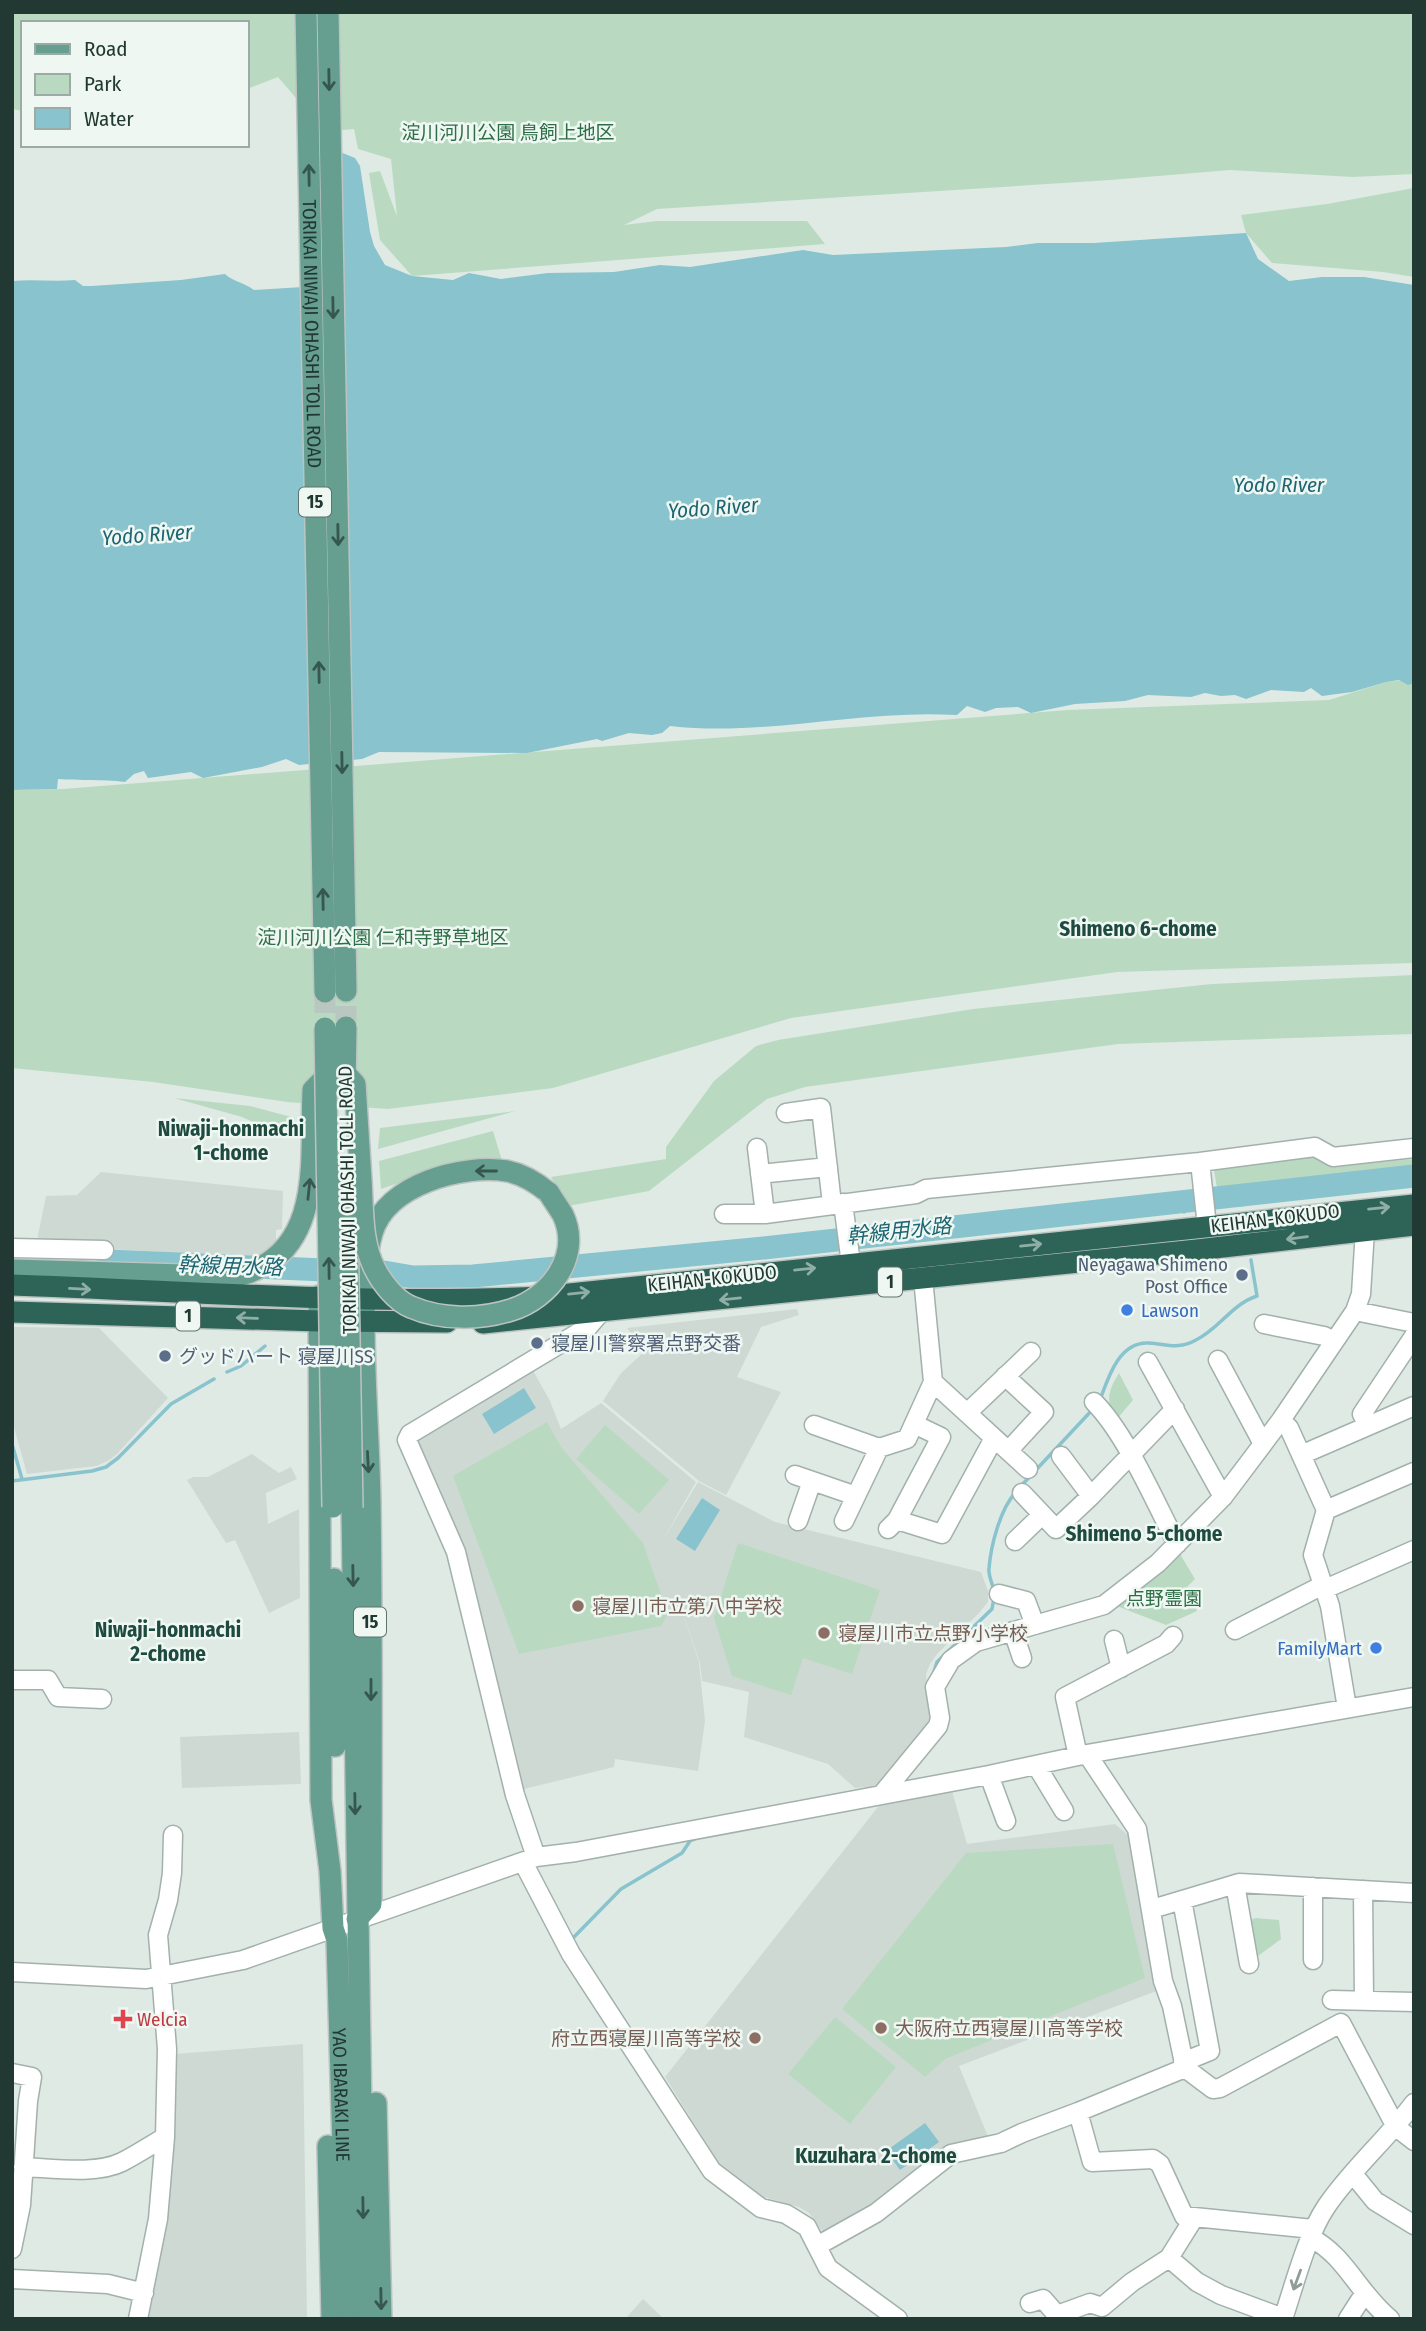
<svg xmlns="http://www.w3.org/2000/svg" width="1426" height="2331" viewBox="0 0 1426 2331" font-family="'Fira Sans Condensed','Noto Sans JP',sans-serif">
  <rect width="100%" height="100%" fill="#dfeae5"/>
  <path fill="#ced9d4" d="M101,1172L283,1191L282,1229L276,1230V1251L268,1258L39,1245L38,1235L46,1196L77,1195Z
    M797,1309L799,1315L761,1327L737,1377L781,1392L726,1495L699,1481L603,1401L621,1373L644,1352L627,1328Z
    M12,1327L99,1328L168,1398L117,1454L108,1461L96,1466L27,1474L12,1420Z
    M531,1367L550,1401L561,1429L601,1403L696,1482L660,1545L698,1482L775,1522L981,1572L988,1591V1602L979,1613L938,1653L930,1664L926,1674L930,1719L925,1728L879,1786L855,1788L828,1764L744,1737L749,1692L702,1681L700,1663L675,1590L699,1662L705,1721L698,1771L615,1759L614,1767L520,1790L463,1551L417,1441L420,1432Z
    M252,1454L279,1473L291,1467L297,1479L266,1493L268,1524L299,1509L300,1598L269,1613L235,1540L226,1543L187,1480L193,1477H208Z
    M299,1732L301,1784L182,1788L180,1737Z
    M952,1791L967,1844L1115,1824L1129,1836L1159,1990L959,2066L989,2139L826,2236L809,2213L799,2207L764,2197L719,2163L665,2077L881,1803Z
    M303,2044L307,2319H144L174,2054Z
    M643,2299L664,2319H625Z"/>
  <path fill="#b9dac1" d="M12,12H1414V174L1353,177L1230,170L1110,180L657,209L624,225L657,221H807L825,244L412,276L380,240L369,173L380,171L397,216L391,159L358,149L354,129L321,132L313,118L278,77L247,89V23H23V111L12,109Z
    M1414,188V277L1383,272L1272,263L1246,233L1241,215L1327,204Z
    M1414,679V963L1117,972L791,1018L553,1088L388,1109L287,1102L153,1082L12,1068V790L63,789L1068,710L1329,700L1386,682Z
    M1414,975V1034L1118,1044L805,1087L767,1099L649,1191L568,1206L551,1177L666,1159V1147L714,1081L756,1046L778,1040L973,1009L1212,984Z
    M174,1098L250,1106L295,1118V1137L269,1129L242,1117Z
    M515,1111L378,1149L380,1128Z
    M493,1131L503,1164H456L381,1189L379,1161Z
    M1318,1153L1338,1166L1414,1159V1167L1217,1188L1213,1164Z
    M1119,1373L1133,1400L1116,1420C1105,1401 1108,1391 1119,1373Z
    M547,1422L561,1447L643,1543L668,1614L661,1626L519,1654L453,1476Z
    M605,1425L669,1480L639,1514L576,1459Z
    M738,1543L880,1590L852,1674L803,1658L791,1695L732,1676L714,1618Z
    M1180,1554L1195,1579L1187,1587L1197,1611L1166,1625L1114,1605Z
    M1113,1844L1145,1978L945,2059L925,2077L842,2009L966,1853Z
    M1256,1918L1279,1920L1281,1939L1254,1959L1246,1921Z
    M835,2017L896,2067L850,2124L788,2074Z"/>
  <path fill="#89c3cd" d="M323,145L355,158L360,166L370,232L374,246L385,265L412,276L453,280L469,273L501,279L548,273L614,272L660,265L690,267L803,250L833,255L1006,247L1038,243H1094L1246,233L1258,259L1289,281L1322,277H1364L1414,285V683L1408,685L1399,680L1386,682L1352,692L1322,696L1311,688L1304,692L1271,690L1246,699L1235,695L1221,696L1205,693L1191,697L1148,695L1125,701L1075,704L1031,713L1018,707L996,708L985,712L967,706L957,715C860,709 766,737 670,726L662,733L652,735L629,733L602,741L597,739L527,753L379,752L362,759L299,765L286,759L262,767L203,778L191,772L148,778L144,771L134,774L125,782C102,779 81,781 58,779L57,789L12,790V281C34,279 54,282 75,280L83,286H92L181,280L225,274C234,282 243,282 254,290L320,286Z
    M524,1388L536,1408L494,1434L482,1414Z
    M702,1498L720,1510L695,1551L676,1539Z
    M925,2123L939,2142L900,2170L886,2151Z"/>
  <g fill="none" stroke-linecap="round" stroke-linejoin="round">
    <path stroke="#89c3cd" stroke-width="3.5" d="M1241,1195L1242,1205
      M1184,1212L1189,1200
      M227,1372L241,1366L265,1346
      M1100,1400C1108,1378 1119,1341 1149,1343C1167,1344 1178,1350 1196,1340C1219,1329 1232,1304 1257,1296L1251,1260
      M12,1444L22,1479
      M12,1481L92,1471L106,1467L118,1458L171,1404L214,1379
      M1020,1487L1094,1408
      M994,1590C992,1583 988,1575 989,1568C991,1545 1000,1510 1015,1493
      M932,1678L937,1662L992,1609L994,1598
      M572,1939L621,1889L682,1853L690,1841L697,1838"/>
    <path stroke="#89c3cd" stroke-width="23" d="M12,1260H37
      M108,1261L348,1271
      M384,1272L413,1277L473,1276L764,1248L1414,1176"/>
    <path stroke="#b9c7c1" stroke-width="21" stroke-dasharray="21 10" stroke-linecap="butt" d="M325,992V1028
      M346,1027V991"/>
    <defs>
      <path id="minor" d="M786,1113L821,1108L832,1204
        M757,1148L765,1214
        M1200,1162L1207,1226
        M760,1174L828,1167
        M843,1203L851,1264
        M724,1214H765L916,1194L926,1189L1200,1162L1315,1147L1333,1157L1414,1148
        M12,1248L104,1250
        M1355,1311L1414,1323
        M1264,1324L1324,1336L1334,1341
        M1218,1360L1263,1444
        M1148,1362L1223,1497
        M1005,1376L1044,1412L1008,1451
        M933,1382L1028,1469
        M1094,1402C1126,1434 1155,1502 1177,1544
        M967,1413L1031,1352
        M1281,1420L1289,1428L1326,1510L1414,1472
        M814,1425L879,1448L907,1439L933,1382L923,1278
        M1368,1426L1362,1414L1414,1336
        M1301,1455L1414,1406
        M1061,1456L1091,1496
        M795,1475L856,1496
        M1022,1493L1056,1529L1091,1496L1175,1409
        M1326,1510L1313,1555L1330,1606L1347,1708
        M897,1520L942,1534L994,1438
        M798,1521L812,1481
        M844,1521L879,1448
        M888,1529L897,1520L941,1437L914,1424
        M1015,1541L1042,1515
        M1325,1589L1414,1550
        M999,1594L1026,1601L1035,1625
        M1235,1630L1323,1585
        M1013,1631L1022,1658
        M1114,1640L1121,1668
        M12,1680H48L58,1697L102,1699
        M1087,1754L1137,1829L1163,1981L1172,2006L1185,2068
        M1078,1756L1065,1697L1166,1644L1173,1636
        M1036,1765L1064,1811
        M989,1775L1006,1821
        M883,1793L938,1726L940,1718L935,1687L951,1660L976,1642L1104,1605L1158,1563L1223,1497L1281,1420L1355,1311L1361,1294L1365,1230
        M536,1857L515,1795L456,1552L407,1440L410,1434L588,1327L601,1312
        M523,1862L571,1954L712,2171L761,2208L786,2214L807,2227L828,2268L898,2319
        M1235,1884L1249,1964
        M1363,1890L1364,2001
        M1182,1900L1210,2051L1183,2062
        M1152,1909L1239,1883L1414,1893
        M1313,1960V1887
        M12,1972L146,1979L243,1960L536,1857L576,1852L989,1775L1087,1754L1414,1697
        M1332,2000L1414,2002
        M12,2073L32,2077L28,2101L21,2205L12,2249
        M1078,2112L1092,2162L1153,2159L1160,2164L1184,2216L1313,2229
        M23,2167C51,2168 96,2175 122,2162C136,2155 151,2145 165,2137
        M1353,2174L1375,2201L1414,2225
        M1311,2238C1345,2255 1359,2294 1390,2319
        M817,2246L876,2213L951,2154L1001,2143L1022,2133L1078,2112L1185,2068L1213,2089L1220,2088L1341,2023L1396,2127L1414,2141
        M1169,2258L1194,2218
        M12,2279L108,2284L144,2293
        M1030,2303L1043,2299L1057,2315L1090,2303L1102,2307L1132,2282L1169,2258L1197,2282L1221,2295L1283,2318
        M138,2319L158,2219L165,2137L167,2049L158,1935L168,1900L172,1873L173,1835
        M1283,2319C1294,2286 1307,2235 1326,2207C1351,2170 1387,2139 1414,2103
        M1348,2319L1364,2294"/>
      <g id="major">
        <path id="s1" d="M306,12L325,992"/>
        <path d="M328,12L346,991"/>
        <path d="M12,1270L217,1276C225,1275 236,1276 244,1274C325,1249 310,1156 313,1090L326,1077"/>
        <path id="s2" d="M319,1296L321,1800L330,1871L333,1928L337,1940L348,2319"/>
        <path d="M352,1508C355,1778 360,2048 364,2319"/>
        <path d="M334,1579L335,1746"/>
        <path d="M357,1919L371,1904C371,1770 372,1636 370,1502C369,1442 364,1382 364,1322C364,1293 364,1261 372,1233C387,1184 462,1164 507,1171C522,1174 537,1183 549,1193"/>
        <path d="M376,2103L381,2319"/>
        <path d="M328,2146L332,2319"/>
      </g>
      <path id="highway" d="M12,1285C188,1291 365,1305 541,1297L1414,1205
        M12,1312L319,1321L447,1322
        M483,1323L1197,1250L1414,1225"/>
    </defs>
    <use href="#minor" stroke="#a2b1ac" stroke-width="21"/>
    <use href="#major" stroke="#bcc4c2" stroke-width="24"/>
    <use href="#highway" stroke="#bcc4c2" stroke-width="24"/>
    <use href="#minor" stroke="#fff" stroke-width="18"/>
    <use href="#major" stroke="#669e8f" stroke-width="21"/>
    <use href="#highway" stroke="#2e6458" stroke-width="21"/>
    <defs>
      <path id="major-bridge" d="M325,1028L333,1507
        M345,1073L355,1084C357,1116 359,1148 361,1180C363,1210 361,1242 375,1269C382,1283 396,1301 411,1307C441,1320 480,1320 511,1310C550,1298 582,1256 563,1215C559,1208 553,1200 549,1193
        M345,1085L346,1027
        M346,1166L352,1508"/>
    </defs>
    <use href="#major-bridge" stroke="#bcc4c2" stroke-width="24" stroke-linecap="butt"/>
    <use href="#major-bridge" stroke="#669e8f" stroke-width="21"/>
  </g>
  <defs><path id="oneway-shaft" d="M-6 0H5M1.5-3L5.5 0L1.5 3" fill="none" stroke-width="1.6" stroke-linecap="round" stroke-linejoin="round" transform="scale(1.75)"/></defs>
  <g stroke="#36574e">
    <use href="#oneway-shaft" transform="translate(329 80) rotate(89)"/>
    <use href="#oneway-shaft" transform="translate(309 175) rotate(-91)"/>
    <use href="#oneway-shaft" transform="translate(333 308) rotate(89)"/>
    <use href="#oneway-shaft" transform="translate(338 535) rotate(89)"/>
    <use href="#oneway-shaft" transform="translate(319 672) rotate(-91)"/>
    <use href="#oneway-shaft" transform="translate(342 763) rotate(89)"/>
    <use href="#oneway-shaft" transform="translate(323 899) rotate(-91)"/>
    <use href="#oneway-shaft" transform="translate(486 1171) rotate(180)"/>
    <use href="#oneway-shaft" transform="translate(309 1189) rotate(-84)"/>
    <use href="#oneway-shaft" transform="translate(329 1268) rotate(-91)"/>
    <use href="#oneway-shaft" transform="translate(368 1462) rotate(87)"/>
    <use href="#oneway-shaft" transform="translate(353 1576) rotate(89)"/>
    <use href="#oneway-shaft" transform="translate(371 1690) rotate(90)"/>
    <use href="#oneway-shaft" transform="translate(355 1804) rotate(89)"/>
    <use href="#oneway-shaft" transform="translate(363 2208) rotate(89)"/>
    <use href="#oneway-shaft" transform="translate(381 2299) rotate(89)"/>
  </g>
  <g stroke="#8eaea6">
    <use href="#oneway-shaft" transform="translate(1379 1208) rotate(-6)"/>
    <use href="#oneway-shaft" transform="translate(1297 1238) rotate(173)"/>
    <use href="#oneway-shaft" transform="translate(1031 1245) rotate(-6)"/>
    <use href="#oneway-shaft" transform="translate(805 1269) rotate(-6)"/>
    <use href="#oneway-shaft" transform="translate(80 1289) rotate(3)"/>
    <use href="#oneway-shaft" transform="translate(579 1293) rotate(-6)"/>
    <use href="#oneway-shaft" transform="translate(730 1299) rotate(174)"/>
    <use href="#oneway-shaft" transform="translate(247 1318) rotate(-178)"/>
  </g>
  <use stroke="#909c98" href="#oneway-shaft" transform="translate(1297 2280) rotate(110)"/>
  <g fill="#5c6f8a" stroke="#eff7f3" stroke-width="2.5">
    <circle cx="1242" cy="1275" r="7"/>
    <circle cx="537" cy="1343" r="7"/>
    <circle cx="165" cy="1356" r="7"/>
  </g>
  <g fill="#3f7fe0" stroke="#eff7f3" stroke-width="2.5">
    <circle cx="1127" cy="1310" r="7"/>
    <circle cx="1376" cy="1648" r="7"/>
  </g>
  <g fill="#8d6e63" stroke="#eff7f3" stroke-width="2.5">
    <circle cx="578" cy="1606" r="7"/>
    <circle cx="824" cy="1633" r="7"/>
    <circle cx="881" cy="2028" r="7"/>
    <circle cx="755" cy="2038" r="7"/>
  </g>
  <path fill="#e0444e" stroke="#eff7f3" stroke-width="2.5" d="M119.5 2008.5h7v7h7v7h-7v7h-7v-7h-7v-7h7z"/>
  <g text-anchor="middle" stroke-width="5" stroke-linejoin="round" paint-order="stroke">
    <g fill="#eff7f3" stroke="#5f726c" stroke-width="2">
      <rect x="299" y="487.5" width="32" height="29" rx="5"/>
      <rect x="878" y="1267.5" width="24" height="29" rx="5"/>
      <rect x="176" y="1301.5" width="24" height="29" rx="5"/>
      <rect x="354" y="1607.5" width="32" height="29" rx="5"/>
    </g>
    <g font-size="18" font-weight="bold" fill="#213932">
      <text x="315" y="508">15</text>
      <text x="890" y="1288">1</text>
      <text x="188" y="1322">1</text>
      <text x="370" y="1628">15</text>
    </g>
    <g font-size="19" fill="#2d6e46" stroke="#eff7f3">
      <text x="508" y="139">淀川河川公園 鳥飼上地区</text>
      <text x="383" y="944">淀川河川公園 仁和寺野草地区</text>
      <text x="1164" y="1605">点野霊園</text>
    </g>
    <g font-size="19" fill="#213932" stroke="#eff7f3">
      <text dy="7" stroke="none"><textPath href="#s1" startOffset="322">TORIKAI NIWAJI OHASHI TOLL ROAD</textPath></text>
      <text transform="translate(347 1200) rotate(-91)" y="7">TORIKAI NIWAJI OHASHI TOLL ROAD</text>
      <text transform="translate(1275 1218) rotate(-7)" y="7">KEIHAN-KOKUDO</text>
      <text transform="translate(712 1278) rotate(-6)" y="7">KEIHAN-KOKUDO</text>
      <text dy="7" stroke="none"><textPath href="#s2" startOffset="800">YAO IBARAKI LINE</textPath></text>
    </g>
    <g font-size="19" fill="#4e5e75" stroke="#eff7f3" text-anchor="start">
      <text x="1228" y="1271" text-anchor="end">Neyagawa Shimeno<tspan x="1228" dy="22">Post Office</tspan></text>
      <text x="551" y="1350">寝屋川警察署点野交番</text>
      <text x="179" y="1363">グッドハート 寝屋川SS</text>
    </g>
    <g font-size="19" fill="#366cbe" stroke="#eff7f3" text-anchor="start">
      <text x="1141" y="1317">Lawson</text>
      <text x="1362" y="1655" text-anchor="end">FamilyMart</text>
    </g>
    <g font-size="19" fill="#785e54" stroke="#eff7f3" text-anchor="start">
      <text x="592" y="1613">寝屋川市立第八中学校</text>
      <text x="838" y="1640">寝屋川市立点野小学校</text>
      <text x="895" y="2035">大阪府立西寝屋川高等学校</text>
      <text x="741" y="2045" text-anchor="end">府立西寝屋川高等学校</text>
    </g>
    <g font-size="19" fill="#be3a42" stroke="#eff7f3" text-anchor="start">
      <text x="137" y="2026">Welcia</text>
    </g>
    <g font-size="21" font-style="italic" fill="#1e6572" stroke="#eff7f3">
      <text x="1279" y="492">Yodo River</text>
      <text transform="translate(713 508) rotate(-4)" y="7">Yodo River</text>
      <text transform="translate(147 535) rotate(-4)" y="7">Yodo River</text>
      <text transform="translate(899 1231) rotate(-6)" y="7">幹線用水路</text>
      <text transform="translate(230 1266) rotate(2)" y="7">幹線用水路</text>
    </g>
    <g font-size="21" font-weight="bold" fill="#1e4a3f" stroke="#eff7f3">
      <text x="1138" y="936">Shimeno 6-chome</text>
      <text x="231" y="1136">Niwaji-honmachi<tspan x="231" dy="24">1-chome</tspan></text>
      <text x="1144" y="1541">Shimeno 5-chome</text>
      <text x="168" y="1637">Niwaji-honmachi<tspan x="168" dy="24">2-chome</tspan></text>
      <text x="876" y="2163">Kuzuhara 2-chome</text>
    </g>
  </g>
  <rect width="1426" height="2331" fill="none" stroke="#213932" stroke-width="28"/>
  <rect x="21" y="21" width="228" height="126" fill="#eff7f3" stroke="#9daba6" stroke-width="2"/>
  <rect x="35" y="44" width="35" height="10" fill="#669e8f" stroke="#9daba6" stroke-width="2"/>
  <text x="84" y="56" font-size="21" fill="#213932">Road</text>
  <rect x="35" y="74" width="35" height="21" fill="#b9dac1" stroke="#9daba6" stroke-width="2"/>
  <text x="84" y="91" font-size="21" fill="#213932">Park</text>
  <rect x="35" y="108" width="35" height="21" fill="#89c3cd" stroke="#9daba6" stroke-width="2"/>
  <text x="84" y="126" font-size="21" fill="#213932">Water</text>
</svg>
